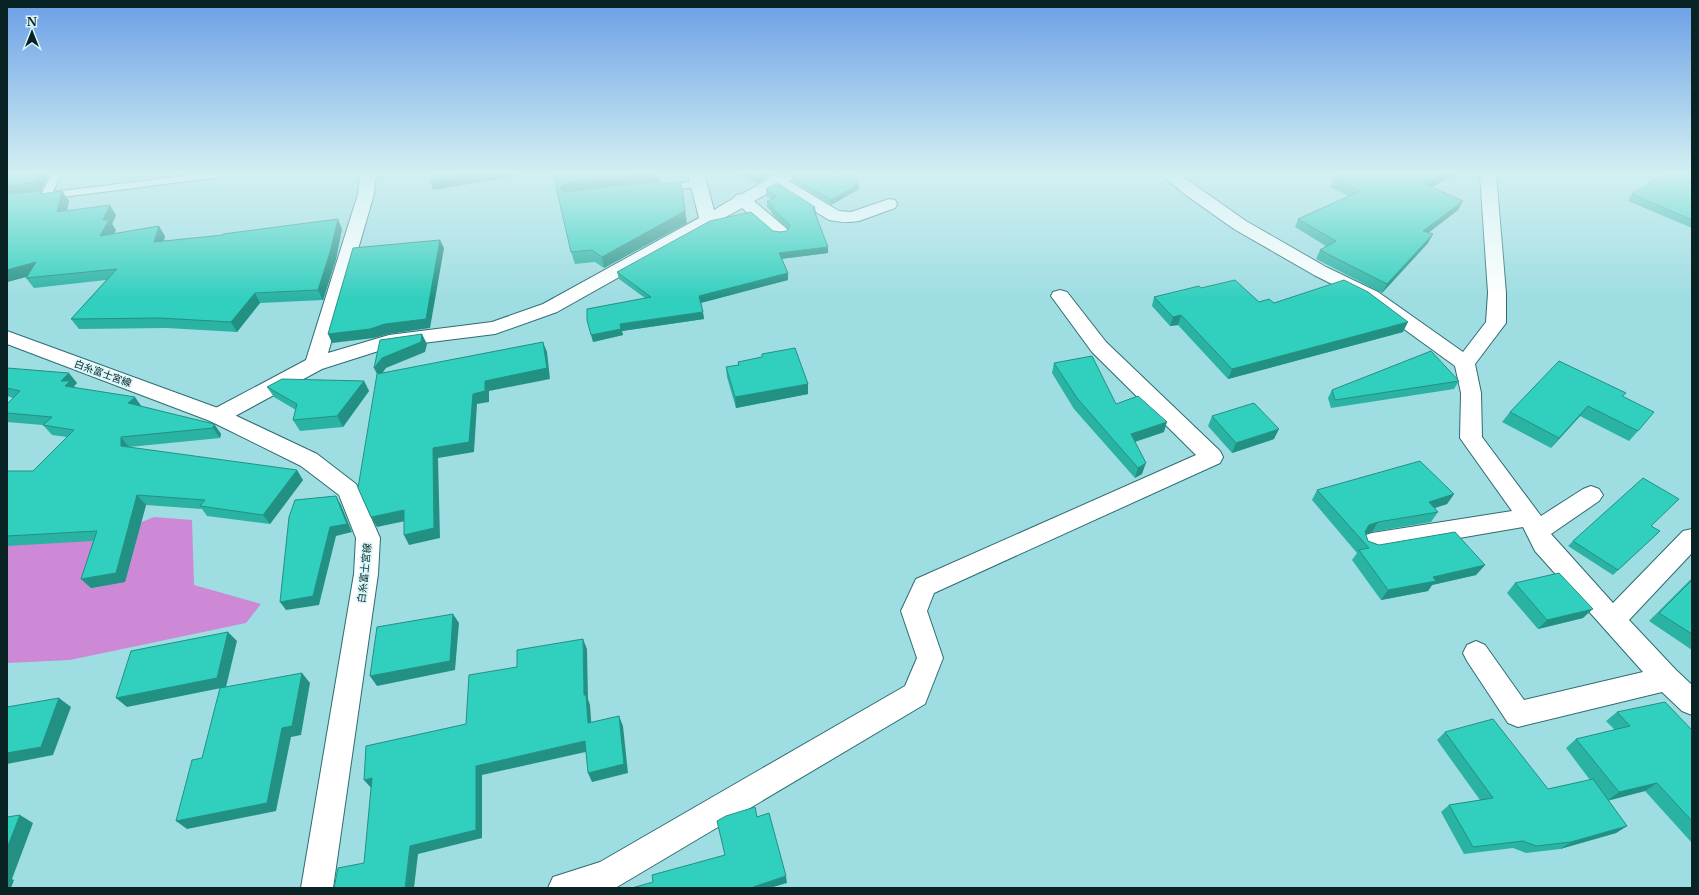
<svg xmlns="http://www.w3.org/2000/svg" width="1699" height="895" viewBox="0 0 1699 895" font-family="'Libre Baskerville','Noto Sans JP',serif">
  <rect width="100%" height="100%" fill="#9edde2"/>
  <path fill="#cd89d5" d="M154,517L192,520L194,585L261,604L246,623L70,660L7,663V525L107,536Z"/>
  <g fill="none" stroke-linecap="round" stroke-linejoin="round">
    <defs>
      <path id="lane" d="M51,174H61L53,192L200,174H226L221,177L7,204V198L42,193Z
        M698,181L702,182L703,184L702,186L664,191L659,188L664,185Z"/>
      <path id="street" d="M360,174H376L374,194L328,353L389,335L492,322L543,304L699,218L688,174H704L714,210L734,198L736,195L742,194L767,180L769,177L779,174H798L796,177L789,181L839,211L851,212L889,199L895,200L897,204L895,208L859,221C849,223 839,222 829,220L777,188L754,201L786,228L789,232L786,236L780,237L774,236L742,208L557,312L495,334L391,347L322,369L226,421L218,424L210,421L207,416L210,411L306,360L358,194Z
        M1161,174H1179L1246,221L1326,267L1378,292L1463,352L1486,322L1488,293L1480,174H1496L1506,293V323L1475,364L1481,393L1482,437L1541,516L1583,489L1591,486L1599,489L1603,495L1599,501L1551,534L1613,603L1683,531L1692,529V553L1629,620L1676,670L1692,685V715L1682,711L1662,692L1518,727L1508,723L1467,661L1463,653L1467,645L1476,641L1485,645L1524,700L1643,672L1535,551L1523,527L1372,553L1363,550L1360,543L1363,536L1372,533L1512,511L1460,438L1461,393L1455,366L1364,300L1314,275L1234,229L1183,193Z
        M1060,290L1067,292L1106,342L1220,451L1223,457L1220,463L934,593L927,611L943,658L925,704L617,887L548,888L553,877L600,862L905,686L917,658L901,611L916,579L1196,455L1092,352L1051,296L1053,292Z"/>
      <path id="secondary" d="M7,331L226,411L317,454L356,484L359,490L380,538L378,574L333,888H301L354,574L356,538L339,495L301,466L210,421L7,344Z"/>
    </defs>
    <use href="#lane" stroke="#2e6c72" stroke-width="2"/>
    <use href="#street" stroke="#2e6c72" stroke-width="2"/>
    <use href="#secondary" stroke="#2e6c72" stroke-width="2"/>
    <use href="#lane" fill="#fff" fill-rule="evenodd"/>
    <use href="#street" fill="#fff" fill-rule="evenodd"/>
    <use href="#secondary" fill="#fff" fill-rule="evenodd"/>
  </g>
  <path fill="#2ab2a3" d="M7,174H46L47,180L41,191L43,194L62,191L69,201L67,210L116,215L112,224L116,230L113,234L165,236L164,241L342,229L336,259L323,300L260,303L237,332L167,328L79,329L71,319L106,280L34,288L26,278V277L7,282Z
    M739,174H775L769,176L756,184Z
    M1341,174H1457L1431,187L1463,201L1458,210L1428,233V243L1382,293L1316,259L1320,250L1326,246L1295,227L1298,219L1349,196L1330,187L1334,178Z
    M1692,174V228L1628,201L1632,194Z
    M792,176L835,178L859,184V189L831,205L792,181Z
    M660,184L687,223L604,268L595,262L575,264L571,252Z
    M766,189L816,213L828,253L782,259L788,273V280L701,303L704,319L622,331L623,335L593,342L645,298L619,279L617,272L773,231L780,232L787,231L788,229L772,214V212L767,207V201L771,199L766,196Z
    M1201,288L1259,302L1274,303L1403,332L1228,379L1178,325L1170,326L1152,306L1154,297Z
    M738,362L808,394L736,408L727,377L726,367L738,365Z
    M1054,363L1116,404L1164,432L1135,442L1142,474L1135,478L1074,409L1052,373Z
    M7,368L77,383L74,386L75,388L142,407L214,424L221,434L220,438L129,447V448L303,480L270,524L207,516L202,509L146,505L125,582L91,588L81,579L93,541L7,546V471H33L67,437L52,435L43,425L7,422V404L13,398L7,396Z
    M364,381L369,391L343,427L300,431L293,420L296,410L274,397L267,387Z
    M1459,381L1454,389L1331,408L1328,398L1332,390Z
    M1623,397L1638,431L1629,441L1580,416L1551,448L1502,422L1510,412Z
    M1212,416L1274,439L1232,453L1208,426Z
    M1317,490L1454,494L1447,504L1435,508L1438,512L1431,522L1372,532L1365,534L1368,541L1379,545L1485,565L1476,575L1432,585L1428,591L1381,600L1352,560L1357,553L1312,500Z
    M1651,526L1660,531L1613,575L1568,546L1573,541Z
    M1692,578V650L1649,621Z
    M1515,583L1583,618L1538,629L1507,593Z
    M1617,712L1692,730V843L1645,791L1608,800L1627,826L1616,833L1560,849L1526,853L1513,848L1464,854L1441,812L1449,805L1480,800L1437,740L1445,732L1548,789L1590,780L1566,748L1576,739L1615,730L1606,721Z"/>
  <path fill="#229184" d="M38,174H46L47,180L41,191L48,200L7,196V186Z
    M471,174H516L517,176L433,190L430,181Z
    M648,174H658L660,184L568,195L559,188L565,183Z
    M764,174H775L769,176L756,184V179Z
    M1445,174H1457L1420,193L1424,184Z
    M681,182L687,223L604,268L602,257Z
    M859,184V189L831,205V200Z
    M62,191L69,201L64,222L57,212Z
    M1463,201L1458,210L1419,240L1423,231Z
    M110,205L116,215L112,224L116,230L107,246L100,236L103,220Z
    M815,207L816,213L814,215L813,208Z
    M338,219L342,229L336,259L323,300L318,290Z
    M159,226L165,236L160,252L154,242Z
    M1433,234L1428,243L1382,293L1387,284Z
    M440,240L444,248L430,328L389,334L374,338L332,343L328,334Z
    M828,247V253L779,259V253Z
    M36,262L44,272L7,282V270Z
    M788,273V280L700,303L699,296Z
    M255,293L260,303L237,332L231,322Z
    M703,312L704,319L622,331L623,335L593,342L591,335L620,324Z
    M1181,315L1178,325L1170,326L1173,317Z
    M1408,322L1403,332L1228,379L1232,369Z
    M422,334L427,344L425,352L386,368L379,378L374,368L382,358Z
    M543,342L547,352L550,379L489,391V402L477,404L474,452L438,458L440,538L409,545L404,535L433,448L473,394L485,381Z
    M69,373L77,383L74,386L78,391L65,386L61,381Z
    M364,381L369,391L343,427L337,416Z
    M808,384V394L736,408L735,397Z
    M135,397L142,407L136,413L128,403Z
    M1588,406L1580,416L1551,448L1559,438Z
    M1167,422L1164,432L1128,444L1131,434Z
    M214,424L221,434L220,438L213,428Z
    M1279,429L1274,439L1232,453L1236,443Z
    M121,437L129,447V456L121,446Z
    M1146,463L1142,474L1135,478L1138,468Z
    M297,470L303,480L270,524L263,515Z
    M1454,494L1447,504L1422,512L1429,502Z
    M137,495L146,505L125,582L91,588L81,579Z
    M336,496L341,505L352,532L336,536L319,605L286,610L280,602Z
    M404,510L410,520L377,527L371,517Z
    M1378,522L1372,532L1363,535L1369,525Z
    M1485,565L1476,575L1432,585L1428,591L1381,600L1388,590L1433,577Z
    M1593,609L1583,618L1538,629L1547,620Z
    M453,614L459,623L455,670L377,686L370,676Z
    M228,632L237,641L226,687L127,707L116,698Z
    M583,639L587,649L588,699L590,705L592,733L588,723L584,695Z
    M302,673L310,683L301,735L291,737L276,811L187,829L176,821L282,728Z
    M59,698L71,707L53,755L7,764V753Z
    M619,716L623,726L628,773L592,782L588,773Z
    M585,741L590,751L482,775V838L418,854L414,888H405L410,846L476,766Z
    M372,778V789L364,780Z
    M1657,783L1645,791L1607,801L1619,792Z
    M20,815L33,823L12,879L14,880L11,888H7V848Z
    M1627,826L1616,833L1560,849L1571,842Z
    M786,876L787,883L770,888H753V887Z"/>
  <path fill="#31cfbd" stroke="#229184" d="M7,174H38L34,182L7,186Z
    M429,174H471L430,181Z
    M553,174H648L565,183L559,188L565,192L659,181V184L681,182L685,211L602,257L592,250L571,252Z
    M746,174H764L756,179Z
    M796,174H827L835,178L849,174H854L859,184L831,200L792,176Z
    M1341,174H1445L1424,184L1463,201L1423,231L1433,234L1387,284L1320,250L1336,241L1298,219L1360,191L1334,178Z
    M1665,174H1692V220L1632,194Z
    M777,183L815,207L813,208L828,247L779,253L788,273L699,296L703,312L620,324L621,329L591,335L587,320V309L651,297L617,272L710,221L751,212L773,231L780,232L787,231L790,225L772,208L774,207L767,201L777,197L766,189Z
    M41,191V194L62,191L57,212L110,205L103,220H109L100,236L159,226L154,242L223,235V234L338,219L331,249L318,290L255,293L231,322L160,318L71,319L117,269L26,278L36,262L7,270V194Z
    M440,240L426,319L385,324L370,329L328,334L353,248Z
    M1235,280L1259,302L1269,299L1274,303L1344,280L1368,292L1408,322L1232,369L1181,315L1173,317L1154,297L1199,286L1201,288Z
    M422,334L421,342L382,358L374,368L380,340Z
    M543,342L547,368L485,381V391L473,394L469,442L433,448L434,528L404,535V510L371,517L358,488L377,374Z
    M795,348L808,384L735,397L726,367L739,365L738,362L762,357V354Z
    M1431,351L1459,381L1335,400L1332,390Z
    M1092,356L1116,404L1138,396L1167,422L1131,434L1146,463L1138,468L1077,398L1054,363Z
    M1559,361L1626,393L1622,396L1654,412L1638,431L1588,406L1559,438L1510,412Z
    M7,368L69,373L61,381H70L65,386L135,397L128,403L214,424L213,428L121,437V446L297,470L263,515L200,506L205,500L137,495L116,573L81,579L97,531L7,536V471H33L74,430L43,425L52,417L7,413V404L20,391L7,388Z
    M282,379L364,381L337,416L293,420L297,404L267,387Z
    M1254,403L1279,429L1236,443L1212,416Z
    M1420,461L1454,494L1429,502L1438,512L1378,522L1369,525L1365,532L1368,541L1379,545L1455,532L1485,565L1433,577L1436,581L1388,590L1359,550L1369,548L1317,490Z
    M1643,478L1679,499L1651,526L1660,531L1618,570L1573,541Z
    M336,496L347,524L330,527L313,596L280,602L289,517L295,500Z
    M1559,573L1593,609L1547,620L1515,583Z
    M1692,580V634L1659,613Z
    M453,614L450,661L370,676L377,627Z
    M228,632L217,678L116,698L131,651Z
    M583,639L584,695H586L588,723L619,716L624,764L588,773L585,741L476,766V830L410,846L405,888H334L338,868L364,863L372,778L364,780L366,746L466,724L469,675L517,667V650Z
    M302,673L292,726L282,728L267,803L176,821L192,760L202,758L220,688Z
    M59,698L41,747L7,753V707Z
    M1665,702L1692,730V821L1657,783L1619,792L1576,739L1630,726L1617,712Z
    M1493,719L1548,789L1593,779L1627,826L1571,842L1536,846L1523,841L1473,847L1449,805L1493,798L1445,732Z
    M755,807L757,817L769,813L786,876L753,887V888H632L653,882L652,875L725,855L717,821L726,816Z
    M20,815L7,848V817Z"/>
  <linearGradient id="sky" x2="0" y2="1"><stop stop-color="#6b9fe6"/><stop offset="0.58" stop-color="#d3f0f2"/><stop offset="1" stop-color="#d3f0f2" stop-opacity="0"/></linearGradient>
  <rect width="1699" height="299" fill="url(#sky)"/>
  <g text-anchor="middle" stroke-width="3.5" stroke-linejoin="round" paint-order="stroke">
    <g font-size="10" fill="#092325" stroke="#d9f7fa">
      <text transform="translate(103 373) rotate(20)" y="4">白糸富士宮線</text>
      <text transform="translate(364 573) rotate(-84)" y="4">白糸富士宮線</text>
    </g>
  </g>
  <rect width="1699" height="895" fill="none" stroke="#092325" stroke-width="16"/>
  <g transform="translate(32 32)" stroke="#d9f7fa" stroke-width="3" paint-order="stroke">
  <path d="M0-3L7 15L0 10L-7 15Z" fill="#092325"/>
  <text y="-6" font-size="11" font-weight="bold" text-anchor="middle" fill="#092325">N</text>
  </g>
</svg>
